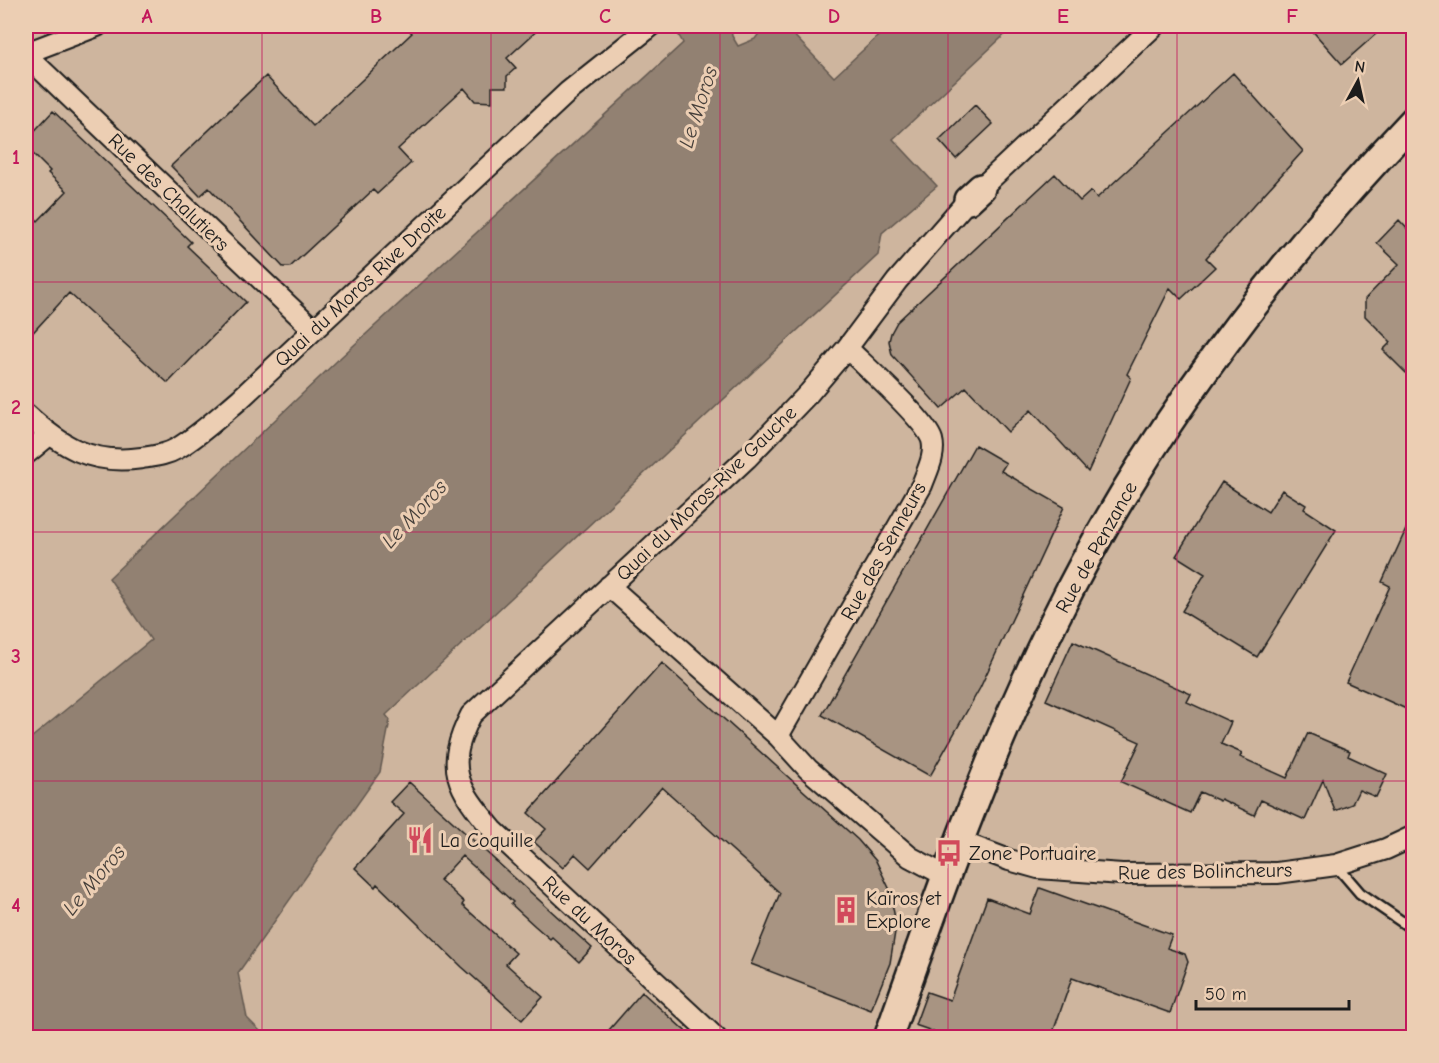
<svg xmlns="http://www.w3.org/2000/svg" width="1439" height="1063" viewBox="0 0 1439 1063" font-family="'Comic Neue',sans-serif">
  <rect width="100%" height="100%" fill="#dfc3aa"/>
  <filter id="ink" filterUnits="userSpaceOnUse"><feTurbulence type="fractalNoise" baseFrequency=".0167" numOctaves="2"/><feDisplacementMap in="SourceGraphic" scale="12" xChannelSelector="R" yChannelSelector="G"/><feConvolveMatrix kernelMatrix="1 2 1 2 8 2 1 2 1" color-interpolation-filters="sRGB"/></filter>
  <g filter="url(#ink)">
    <path fill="#ceb59e" d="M26,26H687L677,32L683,43L340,358L109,578L151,640L26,742Z
      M731,26H762L764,28L755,39L738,46L732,36Z
      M785,26H1413V1037L889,1038L875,1033L873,1038L266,1037L247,1018L238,973L380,772L386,716L878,255L882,233L937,186Z"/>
    <path fill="#928172" stroke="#635950" stroke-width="1.5" d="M687,26H731L732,36L738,46L755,39L763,28L762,26H785L834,77L889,26H1014L893,139L937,186L882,233L878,255L386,715L390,720L380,772L238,973L247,1018L266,1037H26V742L151,640L109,578L340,358L683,43L677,32Z"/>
    <path fill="#a89482" stroke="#1c1c1c" stroke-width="1.5" d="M405,26H542L507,58L516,68L507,76V87H492V102L475,101L464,88L398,149L411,163L377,194L373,190L290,267H283L209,188L200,196L171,166L266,76L313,126L412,33Z
      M1308,26H1385L1342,64Z
      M1233,73L1303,151L1206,258L1215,267L1181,299L1170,288L1127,374L1131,378L1088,472L1031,410L1008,432L966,387L941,409L892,355L889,341L891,333L897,322L1055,174L1080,201L1091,191L1097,198Z
      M975,105L993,124L956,159L939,140Z
      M53,111L191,242L187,246L246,302L168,383L69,293L26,340V209L38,221L67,191L48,173L50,171L26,147V140Z
      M1399,220L1413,235V380L1383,350L1391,342L1365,316V299L1399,264L1377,243Z
      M975,445L1006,463L1001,471L1064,507L980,688L930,776L822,715Z
      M1222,482L1268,512L1282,490L1306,505L1304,509L1336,530L1257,657L1182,611L1205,574L1176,556Z
      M1413,514V712L1346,682L1390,586L1382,582Z
      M1073,641L1191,694L1187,702L1231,722L1221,744L1242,753L1240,757L1287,778L1308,733L1350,751L1348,756L1387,774L1376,797L1359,790L1352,804L1335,811L1323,780L1305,820L1261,800L1254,815L1221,799L1220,801L1200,792L1190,813L1121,782L1140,742L1046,700Z
      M662,663L858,840L876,861L889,888L895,918V932L890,963L871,1010L751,964L780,893L662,787L590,868L575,854L563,868L534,842L546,829L528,813Z
      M409,782L592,948L579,962L552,937L550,939L535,926L511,904L513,902L462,856L440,880L464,902L462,905L516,953L506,964L543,997L522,1020L462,967L377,884L375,887L355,868L404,814L390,802Z
      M1040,888L1172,935L1167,948L1185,954L1188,962L1170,1013L1072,978L1051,1038H937L938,1033L915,1025L927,992L950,1000L987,898L1030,914Z
      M642,992L693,1038H602Z"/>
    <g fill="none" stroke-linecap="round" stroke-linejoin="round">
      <defs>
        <path id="lane" d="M1336,865L1360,893L1414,930"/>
        <path id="street" d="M26,53L97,26
          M26,55L313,329
          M981,188L1154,26
          M26,414C62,447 91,465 142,458C155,456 166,455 178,448C200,435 220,416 240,399L568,92L651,26
          M26,454L49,435
          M609,586L778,736L808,769L910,857L946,876
          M778,736L922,485C927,471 936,455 932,440C926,420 865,366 847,348
          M959,841L1009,860L1038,868L1122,874L1277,873L1336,865L1386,849L1414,836
          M716,1038L493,830C457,787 444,768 471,715L747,458L809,393L847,348L897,281L968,200"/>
        <path id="secondary" d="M968,200L981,188
          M888,1038C938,896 988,754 1055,619C1146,434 1272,269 1414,120"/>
      </defs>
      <use href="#lane" stroke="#1c1c1c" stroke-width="14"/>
      <use href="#street" stroke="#1c1c1c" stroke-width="24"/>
      <use href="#secondary" stroke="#1c1c1c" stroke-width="32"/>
      <use href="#lane" stroke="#ecceb3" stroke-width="9"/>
      <use href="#street" stroke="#ecceb3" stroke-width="20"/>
      <use href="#secondary" stroke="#ecceb3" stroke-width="27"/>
    </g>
  </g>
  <path fill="none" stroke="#c2185b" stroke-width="1.5" stroke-opacity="0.55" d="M262,26V1038M491,26V1038M720,26V1038M948,26V1038M1177,26V1038M26,282H1414M26,532H1414M26,781H1414"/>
  <defs>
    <symbol id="restaurant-bare" viewBox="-9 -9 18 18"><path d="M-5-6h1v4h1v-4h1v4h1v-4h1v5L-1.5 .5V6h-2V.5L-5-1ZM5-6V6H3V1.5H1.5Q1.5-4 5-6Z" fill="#d1495b" stroke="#ecceb3" stroke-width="2.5" paint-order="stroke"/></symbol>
    <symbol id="bus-bare" viewBox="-9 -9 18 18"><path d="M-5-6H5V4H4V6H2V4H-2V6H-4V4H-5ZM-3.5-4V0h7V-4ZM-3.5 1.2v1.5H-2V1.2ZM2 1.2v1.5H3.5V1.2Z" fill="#d1495b" stroke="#ecceb3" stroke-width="2.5" paint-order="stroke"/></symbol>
    <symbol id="building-bare" viewBox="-9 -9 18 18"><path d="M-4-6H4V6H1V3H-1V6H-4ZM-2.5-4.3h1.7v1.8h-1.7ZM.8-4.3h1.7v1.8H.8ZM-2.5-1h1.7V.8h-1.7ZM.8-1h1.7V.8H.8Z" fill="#d1495b" stroke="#ecceb3" stroke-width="2.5" paint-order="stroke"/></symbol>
  </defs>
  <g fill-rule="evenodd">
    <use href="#restaurant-bare" x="401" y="821" width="38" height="38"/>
    <use href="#bus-bare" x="930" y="834" width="38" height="38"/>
    <use href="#building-bare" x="827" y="891" width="38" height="38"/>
  </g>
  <g text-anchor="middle" stroke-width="6" stroke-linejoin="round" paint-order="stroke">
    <g font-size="20" fill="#1c1c1c" stroke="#ecceb3">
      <text transform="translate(169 192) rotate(44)" y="7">Rue des Chalutiers</text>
      <text transform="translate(360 286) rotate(-43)" y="7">Quai du Moros Rive Droite</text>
      <text transform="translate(706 493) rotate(-44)" y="7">Quai du Moros-Rive Gauche</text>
      <text transform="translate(1096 547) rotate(-61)" y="7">Rue de Penzance</text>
      <text transform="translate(883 551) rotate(-61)" y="7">Rue des Senneurs</text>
      <text transform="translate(1205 871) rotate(-1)" y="7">Rue des Bolincheurs</text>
      <text transform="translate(590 920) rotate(43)" y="7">Rue du Moros</text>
    </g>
    <g font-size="20" fill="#1c1c1c" stroke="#ecceb3" text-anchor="start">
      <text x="440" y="847">La Coquille</text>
      <text x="969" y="860">Zone Portuaire</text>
      <text x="866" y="905">Kaïros et<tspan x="866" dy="23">Explore</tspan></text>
    </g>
    <g font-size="21" font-style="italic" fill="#453f3a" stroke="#ecceb3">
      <text transform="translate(698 107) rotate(-72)" y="7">Le Moros</text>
      <text transform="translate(414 514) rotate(-47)" y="7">Le Moros</text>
      <text transform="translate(94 880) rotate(-50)" y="7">Le Moros</text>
    </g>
  </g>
  <rect width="1439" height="1063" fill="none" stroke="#ecceb3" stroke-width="66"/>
  <g transform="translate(1358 81) rotate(8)" stroke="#ecceb3" stroke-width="4.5" paint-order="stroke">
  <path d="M0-4.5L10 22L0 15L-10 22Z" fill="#1c1c1c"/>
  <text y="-9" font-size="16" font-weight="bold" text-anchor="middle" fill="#1c1c1c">N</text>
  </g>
  <path d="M1196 1000v9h153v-9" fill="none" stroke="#1c1c1c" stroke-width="3"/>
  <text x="1205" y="1000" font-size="18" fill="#1c1c1c" stroke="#ecceb3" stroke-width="4.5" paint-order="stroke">50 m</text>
  <rect x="33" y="33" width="1373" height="997" fill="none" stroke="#c2185b" stroke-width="2"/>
  <g font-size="20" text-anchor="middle" font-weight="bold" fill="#c2185b">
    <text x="147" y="23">A</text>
    <text x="376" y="23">B</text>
    <text x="605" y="23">C</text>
    <text x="834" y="23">D</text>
    <text x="1063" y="23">E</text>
    <text x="1292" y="23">F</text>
    <text x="16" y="164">1</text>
    <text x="16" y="414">2</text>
    <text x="16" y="663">3</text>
    <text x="16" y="912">4</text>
  </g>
</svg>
